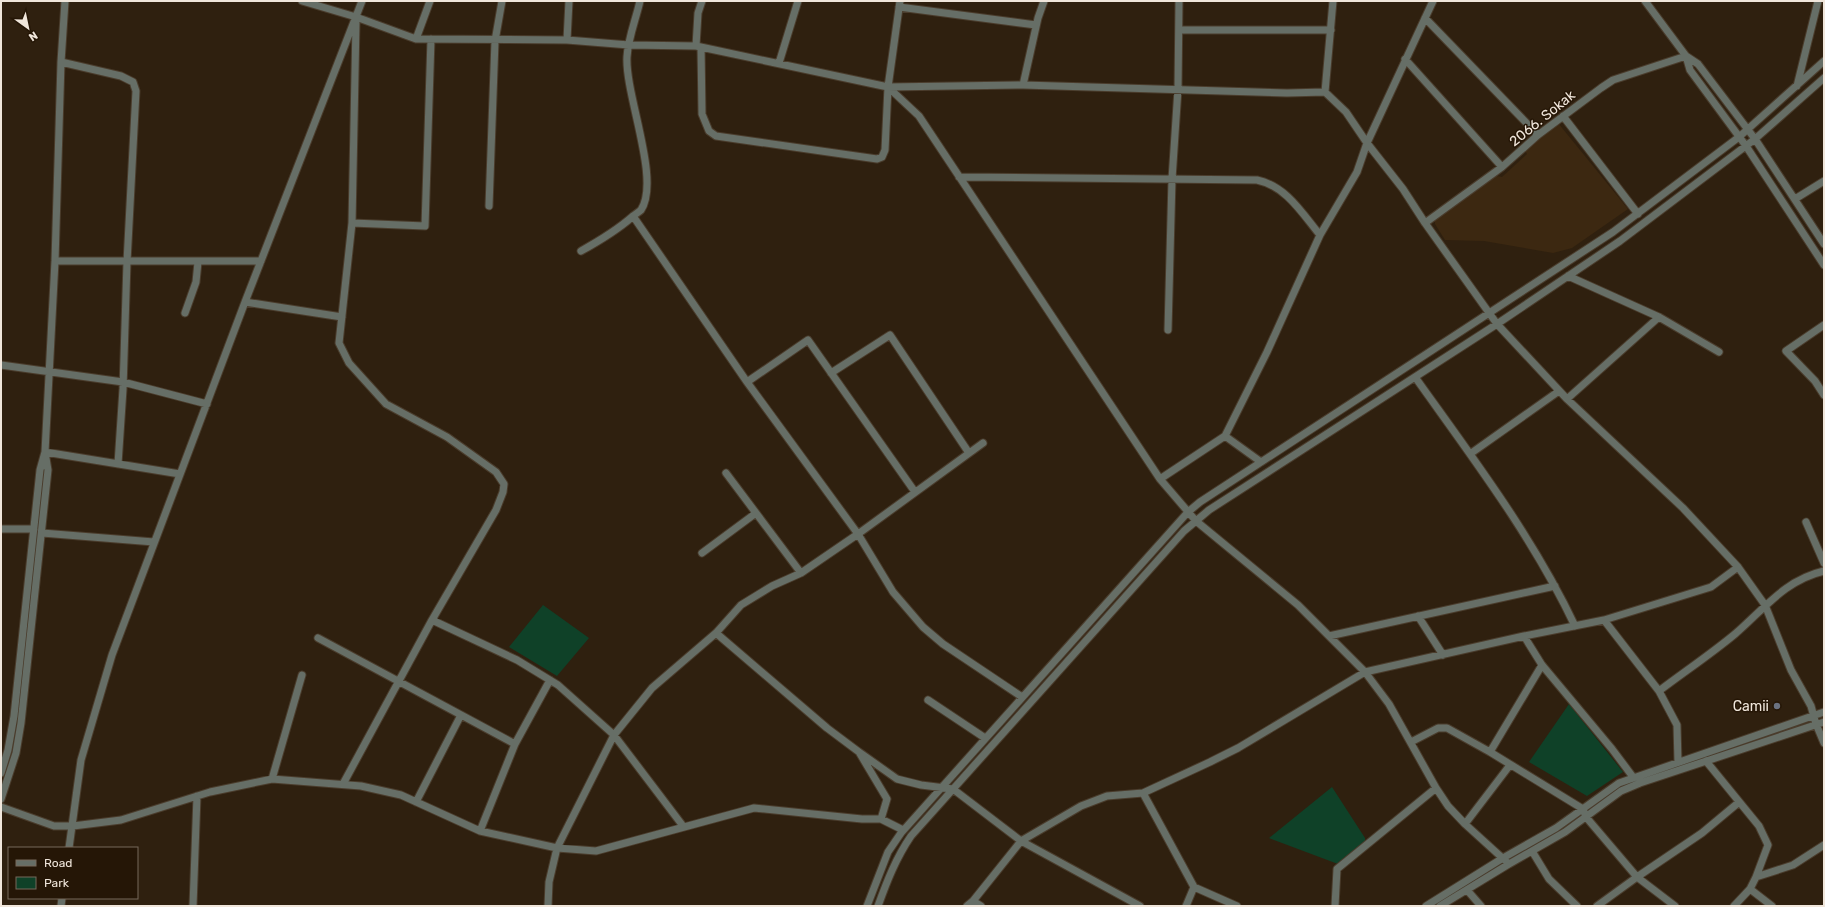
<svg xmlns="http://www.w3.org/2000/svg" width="1825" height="907" viewBox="0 0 1825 907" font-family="Rubik,sans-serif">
  <rect width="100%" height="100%" fill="#2f200f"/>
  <path fill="#3c2811" d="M1558,123L1628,209L1572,248L1553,253L1484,241L1445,240L1435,224V219L1492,175L1502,177L1527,154L1524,148Z"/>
  <path fill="#0f4128" d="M543,605L589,638L557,676L509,647Z
    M1569,704L1623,772L1587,796L1529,762Z
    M1332,787L1365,838V842L1338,864L1269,838Z"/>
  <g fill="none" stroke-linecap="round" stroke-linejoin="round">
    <defs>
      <path id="minor" d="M65,1L61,62L55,261L45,452L180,474
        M302,1L356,17L416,39L567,40L629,45L696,46L888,87L919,116L1160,479L1196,521L1298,605L1365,672L1389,704L1436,788L1448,806L1465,824L1509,864
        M1645,1L1686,56L1690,70L1746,146L1824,265
        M899,7L1036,25
        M1425,18L1538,135
        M1179,30H1331
        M416,39L430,1
        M567,40L569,1
        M696,46L698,13L702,1
        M701,47L702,114L709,131L716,136L877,159L882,157L885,150L888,87L900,1
        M1686,56L1698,64L1755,139L1824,244
        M1405,59L1502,167
        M61,62L121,76L133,82L136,91L127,262L123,389L118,464
        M779,63L798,1
        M1023,85L1038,18L1044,1
        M1797,86L1818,1
        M888,87L1023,85L1287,93L1325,92L1346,112L1367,143L1403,189L1425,223L1497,324L1567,399L1683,508L1738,567
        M1325,92L1333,1
        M1563,116L1638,214
        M959,177L1257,180C1286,186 1302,213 1320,235
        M1795,199L1824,181
        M489,206L495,41L502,1
        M633,216L747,382L858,534L893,592L923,627L943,644L1022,697
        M352,223L425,226L431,39
        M1425,223L1502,167L1538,135L1601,88L1613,80L1686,56
        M581,251C599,241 616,231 632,217C634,215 639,212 641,210C661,180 625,95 627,57C628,38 636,19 640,1
        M55,261H261
        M1568,276L1659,317L1719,352
        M245,302L342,317
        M185,313L196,282L198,262
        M1824,325L1786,351L1815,381L1824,395
        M1168,330L1172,179L1178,89L1179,1
        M1,365L123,382L207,404
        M831,373L890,335L969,453
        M1415,377C1472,457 1533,537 1575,626
        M747,382L808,340L915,492
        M1567,399L1659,317
        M1225,436L1261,462
        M1470,454L1559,391
        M726,473L801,573
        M1160,479L1225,436L1267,352L1320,235L1357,172L1367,143L1433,1
        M1806,522L1824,563
        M1,529H34
        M42,533L154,542
        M702,553L756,513
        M1418,616L1443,655
        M432,620L517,660L558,685L614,735L683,826
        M1604,620L1711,587L1738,567L1765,605L1791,670L1811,706L1816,724L1824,743
        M716,633L827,728L859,752L887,799L881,819
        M1329,636L1555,586
        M1524,636L1604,620L1659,691
        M318,638L515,744
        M928,700L985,738
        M1411,742L1438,728H1447L1490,752L1583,809L1586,817L1637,877L1675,906
        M859,752L897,779L921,785L953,789L1021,841L1140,906
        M1490,752L1542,665
        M1706,761L1759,826L1768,845L1756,877
        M1678,762L1677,725L1659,691C1684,672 1711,654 1735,634C1764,609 1785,580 1824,571
        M1,773L8,750L14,716L40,470L45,452L48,470L21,723L16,753L1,799
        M272,779L302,675
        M343,784L432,620L496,510L503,492L504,484L496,472L447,437L386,404L349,363L339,343L352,223L356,23
        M1143,793L1194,887L1186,906
        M416,802L461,715
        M1,807L54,826H73L121,820L210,792L272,779L361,786L401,795L480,831L557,848L596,851L754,808L862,819H881L903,830
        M1465,824L1510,765
        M480,831L515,744L550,680
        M69,848L81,760L112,655L245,302L362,1
        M1532,851L1549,879L1577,906
        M1194,887L1237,906
        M1750,889L1772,906
        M1467,890L1481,906
        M973,901L981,906
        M61,906L62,898
        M193,906L197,796
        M548,906L549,882L557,848L614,735L652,688L716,633L741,605L772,586L801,573L858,534L983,443
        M867,906L888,852L901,833L1188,512L1200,502L1613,232L1739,137L1824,61
        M878,906C887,881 896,858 911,836L1184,531L1209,510L1497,324L1620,241L1755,139L1824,78
        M967,906L973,901L1021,841L1081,806L1107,796L1143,793L1210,762L1238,748L1365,672L1524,636L1542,665L1612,749L1633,777
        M1335,906L1337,869L1436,788
        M1426,906L1503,858L1556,828L1619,783L1824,712
        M1440,906L1509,864L1565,832L1621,791L1640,783L1824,722
        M1597,906L1637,877L1702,833L1738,803
        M1734,906L1750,889L1756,877L1793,865L1824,845"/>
    </defs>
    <use href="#minor" stroke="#4a3c2c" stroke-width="9"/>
    <use href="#minor" stroke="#666e66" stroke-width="7"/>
  </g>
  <circle fill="#6b7280" stroke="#251606" stroke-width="1.5" cx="1777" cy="706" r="4"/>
  <g text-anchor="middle" stroke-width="3" stroke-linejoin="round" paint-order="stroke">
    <g font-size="14" fill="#f0e6db" stroke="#251606">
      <text transform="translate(1542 118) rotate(-39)" y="5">2066. Sokak</text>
    </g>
    <g font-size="14" fill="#f0e6db" stroke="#251606" text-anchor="end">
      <text x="1769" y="711">Camii</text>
    </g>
  </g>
  <rect width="1825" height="907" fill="none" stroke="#f0e6db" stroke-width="4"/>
  <rect x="8" y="847" width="130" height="52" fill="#251606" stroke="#76695b"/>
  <rect x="16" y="860" width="20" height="6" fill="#666e66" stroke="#76695b"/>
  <text x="44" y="867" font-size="12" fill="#f0e6db">Road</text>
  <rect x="16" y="877" width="20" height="12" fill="#0f4128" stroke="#76695b"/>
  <text x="44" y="887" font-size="12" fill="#f0e6db">Park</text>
  <g transform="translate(28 28) rotate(147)" stroke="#251606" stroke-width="3" paint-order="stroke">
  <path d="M0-3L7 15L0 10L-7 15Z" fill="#f0e6db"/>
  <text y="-6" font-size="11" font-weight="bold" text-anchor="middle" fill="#f0e6db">N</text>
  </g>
</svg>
